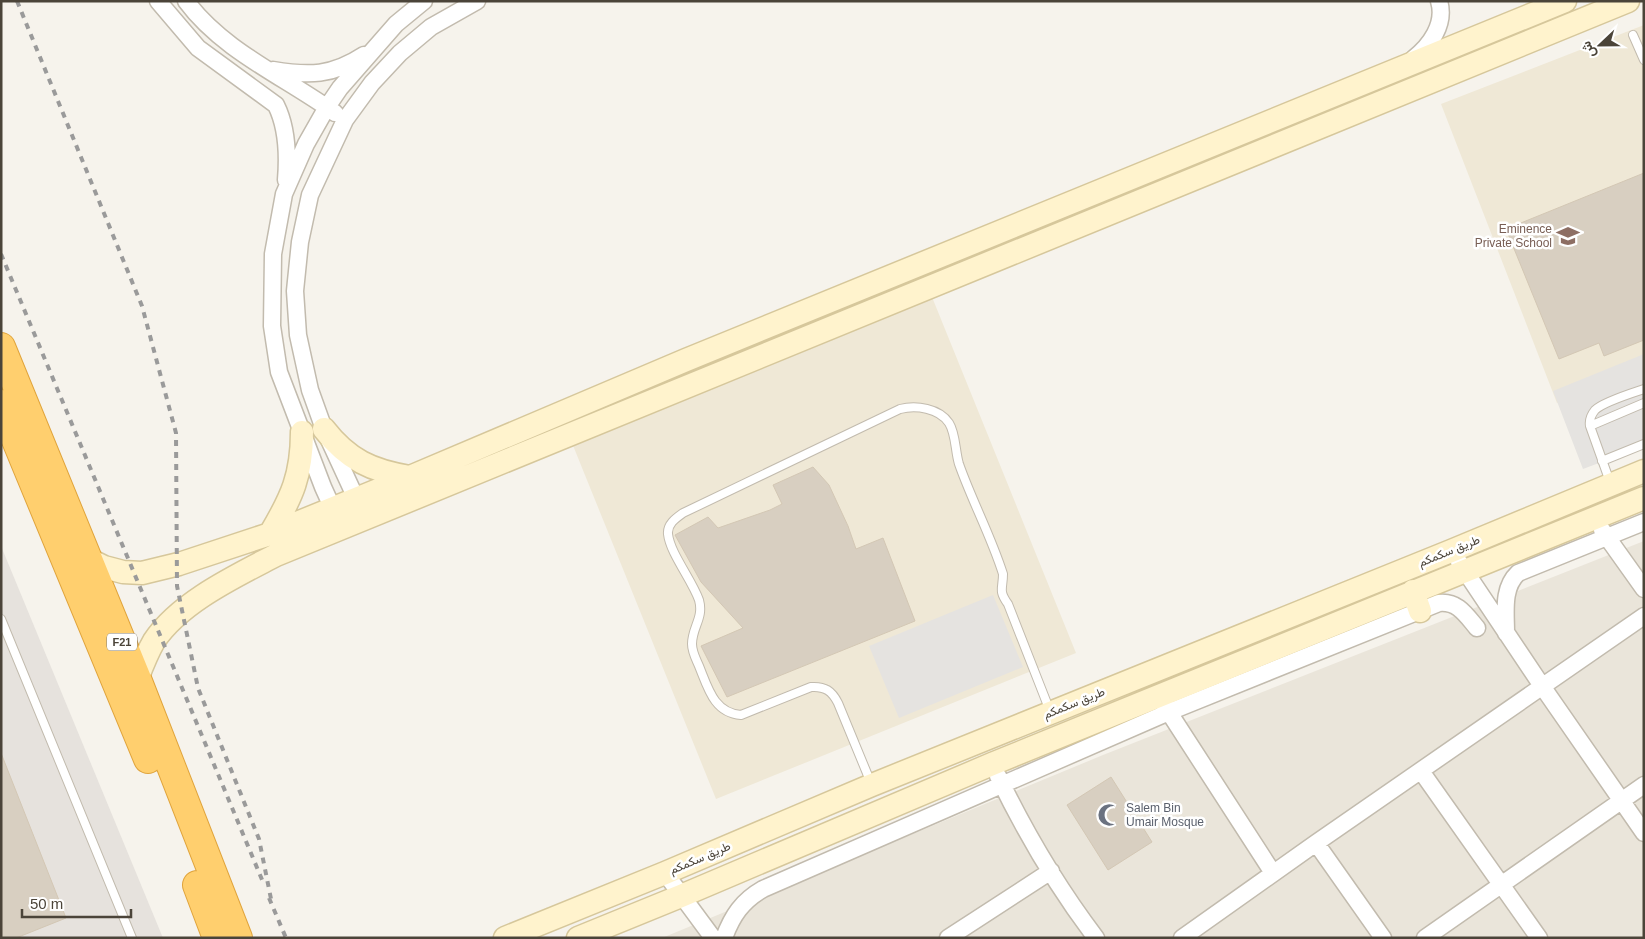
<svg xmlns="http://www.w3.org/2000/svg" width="1645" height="939" viewBox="0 0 1645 939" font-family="Helvetica,Vazirmatn,sans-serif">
  <rect width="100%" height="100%" fill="#f6f3ec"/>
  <path fill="#eae5da" d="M1644,541V938H662L1103,755Z"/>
  <path fill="#e6e2dd" d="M1,546L163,938H1Z"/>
  <path fill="#efe8d6" d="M1644,25V368L1557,403L1441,104Z
    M932,297L1076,653L716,799L572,443Z"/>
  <path fill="#e5e3e0" d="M1644,354V446L1583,469L1553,391Z
    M993,595L1023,667L899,718L869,646Z"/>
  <path fill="#d8cfc1" stroke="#d3c7b4" d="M1644,173V340L1604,356L1599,343L1559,359L1506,229Z
    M813,467L829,485L848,526L856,549L883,538L915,621L727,697L701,646L743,628L701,582L675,535L708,517L718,528L770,510L782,504L773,485Z
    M1,753L66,918L16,938H1Z
    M1111,777L1152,842L1108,870L1067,805Z"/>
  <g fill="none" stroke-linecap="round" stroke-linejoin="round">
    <defs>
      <path id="lane" d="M1633,35L1644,60
        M1590,426L1644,403
        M1602,461L1644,444
        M1610,482L1590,426C1589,420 1591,415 1595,410C1603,402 1632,393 1644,389
        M1,619L132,938
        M871,783L838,703C832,691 825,686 811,687L741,715C714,713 708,688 699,666C696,659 692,652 692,644C692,627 704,618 699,600C692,580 670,553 668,534C667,524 676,518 683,513L900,409C916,405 939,408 949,423C956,434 955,451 959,464C972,501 991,536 1003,574C1003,589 998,590 1008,604L1050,711"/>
      <path id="street" d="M158,1L198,48L276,105C287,127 288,156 286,180
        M186,1C223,51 285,77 335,113
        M1413,59C1430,46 1446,24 1439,1
        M273,70C309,76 332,76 364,55
        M360,507L324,429L310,390L298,335L295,291L300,242L310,195L345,120L372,83L400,53L431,27L477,1
        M337,518L323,487L279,372L272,326L273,254L284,194L306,144L327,107L340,88L396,24L424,1
        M1602,530L1644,589
        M1459,562L1542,686L1644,833
        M1506,633C1506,612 1502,588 1518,573L1644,522
        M1163,703L1273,873
        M1421,771L1539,938
        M998,776C1025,832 1058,888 1096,938
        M1316,843L1383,938
        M665,873L713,938
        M724,938C732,916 742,901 763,889L1169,712L1439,603C1458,601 1466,615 1477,628
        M948,938L1051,871
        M1182,938L1316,843L1644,616
        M1425,938L1644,785"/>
      <path id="secondary" d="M324,429C348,460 372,471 410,477
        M270,534C292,497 302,475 302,432
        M88,559L104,567L123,572L142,573L179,564L270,534L410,477L686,360L1565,1
        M1413,591L1420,611
        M137,679C142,666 147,653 154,641C180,602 236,576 276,555L1628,1
        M505,938L665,873L872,785L1451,551L1644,471
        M578,938L681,896L992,764L1644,498"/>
      <path id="highway" d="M1,347L137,679L238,938
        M1,404L148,759
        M197,885L217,938"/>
    </defs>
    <use href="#lane" stroke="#c2bbae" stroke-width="10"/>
    <use href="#street" stroke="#c2bbae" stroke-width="19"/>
    <use href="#secondary" stroke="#d6c79b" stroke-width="25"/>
    <use href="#highway" stroke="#e0a43c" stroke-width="30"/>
    <use href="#lane" stroke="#fff" stroke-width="8"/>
    <use href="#street" stroke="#fff" stroke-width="16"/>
    <use href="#secondary" stroke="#fff3cd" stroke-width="22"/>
    <use href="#highway" stroke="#ffcf6e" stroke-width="28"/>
    <path stroke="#9a9a9a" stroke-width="4" stroke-dasharray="6 6" stroke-linecap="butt" d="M17,1L142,306L176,433L177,586L198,688L259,839L272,904
      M1,254L263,882
      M269,898L286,938"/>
  </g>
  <defs>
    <symbol id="school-bare" viewBox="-9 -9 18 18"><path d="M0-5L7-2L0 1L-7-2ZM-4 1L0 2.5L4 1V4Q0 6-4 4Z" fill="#8d6e63" stroke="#fff" stroke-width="2.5" paint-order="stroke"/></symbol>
    <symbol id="mosque-bare" viewBox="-9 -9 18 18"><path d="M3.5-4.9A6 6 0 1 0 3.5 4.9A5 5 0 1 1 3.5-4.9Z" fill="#6b7280" stroke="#fff" stroke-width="2.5" paint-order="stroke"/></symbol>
  </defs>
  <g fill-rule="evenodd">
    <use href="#school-bare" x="1552" y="220" width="32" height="32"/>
    <use href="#mosque-bare" x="1093" y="799" width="32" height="32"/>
  </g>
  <g text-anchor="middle" stroke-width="5" stroke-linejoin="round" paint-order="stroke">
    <rect fill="#fff" stroke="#817c74" stroke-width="1" x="107" y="633.5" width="30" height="17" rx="4"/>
    <g font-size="11" font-weight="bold" fill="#4b4439">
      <text x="122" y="646">F21</text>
    </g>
    <g font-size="12" fill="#785e54" stroke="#fff" text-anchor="end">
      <text x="1552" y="233">Eminence<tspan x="1552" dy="14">Private School</tspan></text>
    </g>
    <g font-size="12" fill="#4b4439" stroke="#fff">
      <text transform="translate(1449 551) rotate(-22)" y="4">طريق سكمكم</text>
      <text transform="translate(1074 703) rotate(-22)" y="4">طريق سكمكم</text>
      <text transform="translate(700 858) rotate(-23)" y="4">طريق سكمكم</text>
    </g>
    <g font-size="12" fill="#5b616d" stroke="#fff" text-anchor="start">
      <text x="1126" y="812">Salem Bin<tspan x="1126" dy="14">Umair Mosque</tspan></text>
    </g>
  </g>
  <rect width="1645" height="939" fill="none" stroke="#4b4439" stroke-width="5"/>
  <g transform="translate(1600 45) rotate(248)" stroke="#ffffff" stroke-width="4" paint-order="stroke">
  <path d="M0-4L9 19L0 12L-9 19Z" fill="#4b4439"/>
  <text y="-8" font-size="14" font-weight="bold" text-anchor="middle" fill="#4b4439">ش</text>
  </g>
  <path d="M22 909v8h109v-8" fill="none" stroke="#4b4439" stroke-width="2.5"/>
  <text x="30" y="909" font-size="15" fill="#4b4439" stroke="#ffffff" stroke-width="4" paint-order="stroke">50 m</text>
</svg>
